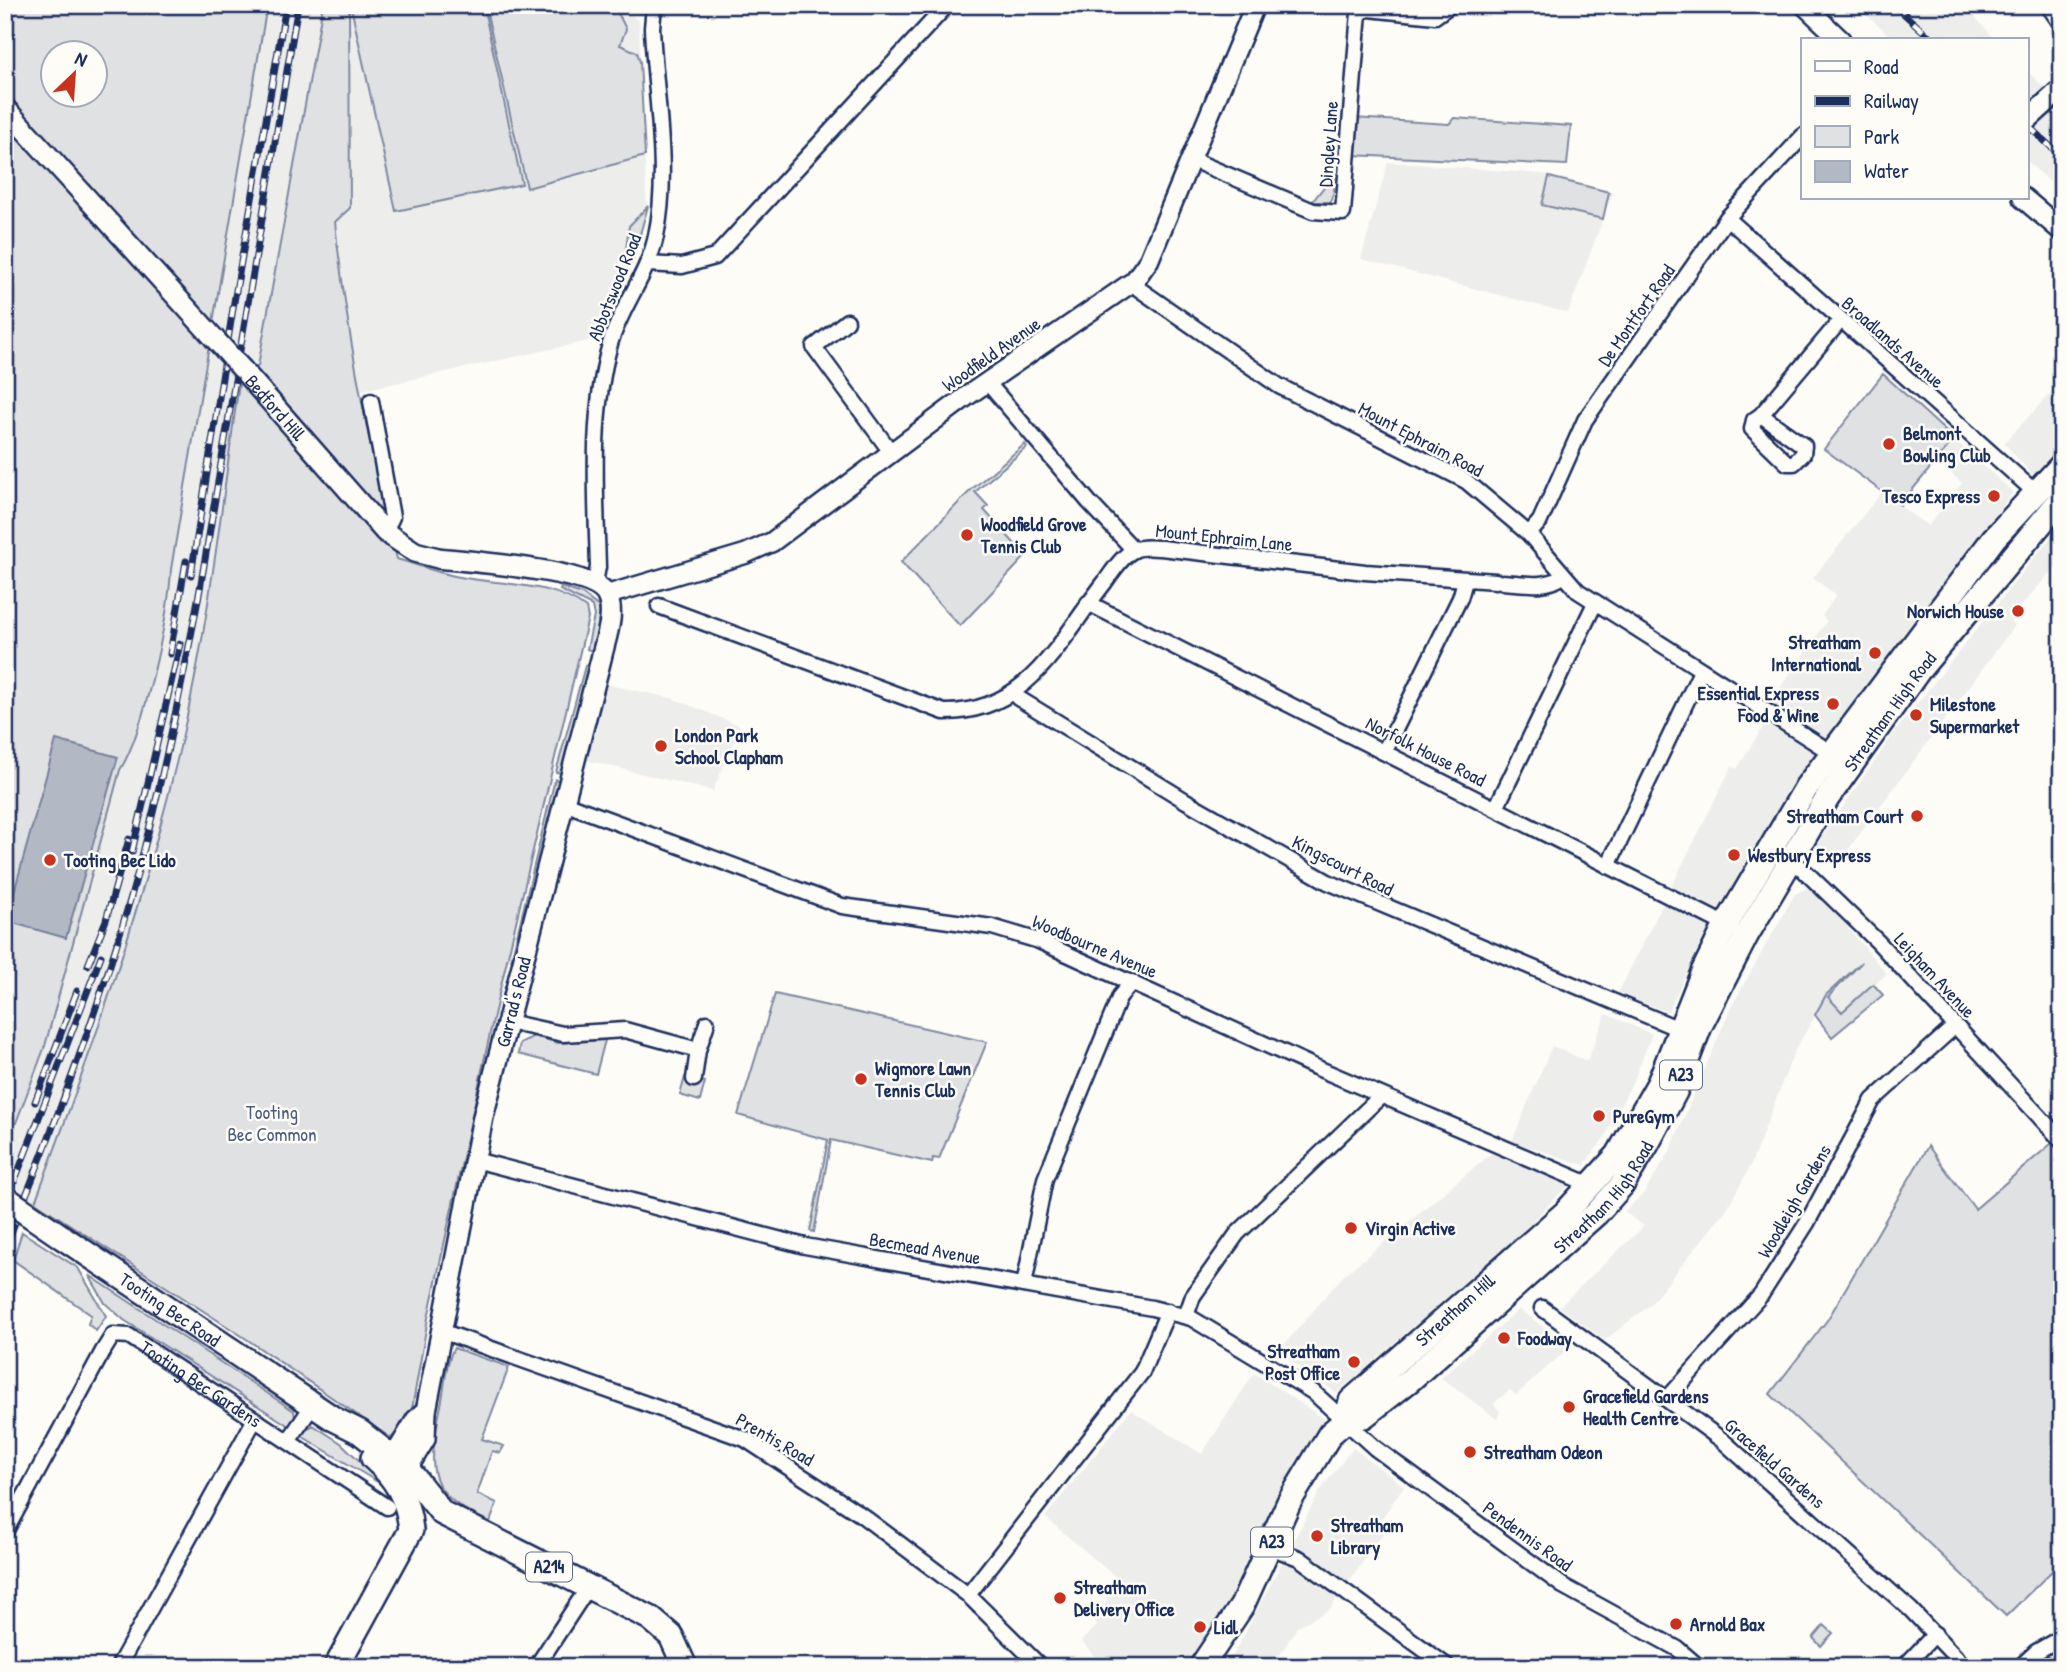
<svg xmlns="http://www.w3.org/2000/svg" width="2067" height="1672" viewBox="0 0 2067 1672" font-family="'Patrick Hand',sans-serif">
  <rect width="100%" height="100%" fill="#fdfcf7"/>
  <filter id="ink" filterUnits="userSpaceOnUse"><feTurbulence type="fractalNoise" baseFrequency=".0143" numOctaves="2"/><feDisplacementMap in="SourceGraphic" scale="14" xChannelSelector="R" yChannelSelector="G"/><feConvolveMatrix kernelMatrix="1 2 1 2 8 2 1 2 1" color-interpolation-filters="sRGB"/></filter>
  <g filter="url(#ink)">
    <path fill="#edeeec" d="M267,5H323L258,366L239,385L197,667L155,846L124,950L79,1088L35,1202L18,1228L5,1261V1152L45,1046L120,770L128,757L170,589L171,569Z
      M347,5H623L639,22L647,210L634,261L602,322L597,339L359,391L332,234Z
      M1855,5H1965L1995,40H1895Z
      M2027,71L2062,104V193L2027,161Z
      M1388,162L1543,174L1613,192L1568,313L1361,259Z
      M2062,381V452L2037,480L2004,443Z
      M1954,439L2013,492L1806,768L1702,940L1668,1012L1618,993L1732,766L1737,769L1774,709L1768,705L1827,621L1822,616L1836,595L1813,578L1881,493L1928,526L1962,483L1936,460Z
      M2062,523V560L2009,619L2015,625L1836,866L1816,846L1896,730Z
      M605,684L672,698L741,726L713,791L585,760Z
      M1807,888L1817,891L1887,974L1874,985L1883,995L1832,1037L1815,1016L1794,1052L1750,1167L1726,1210L1650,1305L1605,1340L1559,1307L1644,1226L1624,1212L1643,1194L1669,1153L1732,1005L1795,894Z
      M1606,1014L1652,1034L1635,1077L1605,1137L1584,1165L1512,1141L1552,1046L1587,1061Z
      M1492,1153L1568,1185L1521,1233L1337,1393L1278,1352L1343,1276Z
      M1519,1309L1570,1347L1516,1395L1510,1390L1493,1404L1500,1411L1497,1419L1441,1378Z
      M1254,1373L1326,1420L1297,1460L1241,1583L1204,1642L1180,1667H1100L1103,1665L1081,1641L1097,1626L1094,1621L1119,1580L1045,1517L1131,1410L1202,1454Z
      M1353,1448L1404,1486L1377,1525L1385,1531L1329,1610L1298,1626L1272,1667H1227L1321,1489Z"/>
    <path fill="#e0e1e3" stroke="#7e88a0" stroke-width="2" fill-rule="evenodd" d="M5,5H267L171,569C169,615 144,732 120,770L45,1046L5,1152ZM52,52H94V94H52Z
      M323,5H349L350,208L335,222C347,336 369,448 397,559C417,565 439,573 460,577C501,585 552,582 586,608L588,618L494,1015L428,1318L410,1420L391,1438L242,1336L35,1202C101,1028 162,850 197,667C215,574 225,478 239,384L258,366Z
      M361,5H483L522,184L396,211L351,7Z
      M485,5H593L617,11L626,29L620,45L637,52L640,62L645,156L527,188Z
      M1353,118L1449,124L1454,118L1571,126L1567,165L1351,155Z
      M1335,173L1334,191L1330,202H1312Z
      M1549,177L1609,192L1603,219L1542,205Z
      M648,206L633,259L625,257L629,226Z
      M1883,374L1954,439L1900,505L1824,449Z
      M1025,444L1027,447L975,492L988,506L984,510L1026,556L960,626L901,562L972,489Z
      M561,587L582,594L600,608L595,652L587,649L594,616L592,606L560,590Z
      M585,666L589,667L561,773L556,772Z
      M555,779L559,781L514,960H511Z
      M1862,962L1828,997L1842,1012L1873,984L1883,995L1832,1037L1815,1015L1826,995Z
      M775,994L987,1042L939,1159L933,1158L932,1163L831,1140L814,1232L810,1231L828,1140L738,1115Z
      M534,1036L558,1043L605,1040L596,1074L518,1054L520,1043Z
      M685,1077L705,1082L700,1101L680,1095Z
      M2052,1143L2062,1153V1561L2006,1616L1770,1394L1828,1319L1928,1146L1975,1209Z
      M22,1232L78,1268L106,1316L96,1331L88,1324L91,1315L13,1260Z
      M89,1275L294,1411L295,1417L289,1426L124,1320L105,1303Z
      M454,1348L509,1367L482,1439L504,1446L500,1453L492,1451L477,1494L497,1503L490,1522C420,1492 429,1466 442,1400C445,1384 446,1361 454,1348Z
      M313,1425L341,1443L389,1489L300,1435Z
      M1824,1625L1833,1633L1821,1646L1813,1638Z"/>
    <path fill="#b3b8c5" stroke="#76819c" stroke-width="2" d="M56,740L118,757L66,938L6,921Z"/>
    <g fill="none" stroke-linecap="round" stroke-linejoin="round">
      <defs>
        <g id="minor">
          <path d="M1190,159L1313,211L1343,213L1359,12L1369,9L1435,16L1450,5"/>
          <path d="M1727,218L2035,492"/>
          <path d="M648,264L682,266L715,257L947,5"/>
          <path d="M1134,281L1139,289L1279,386L1466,481L1529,534L1578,591L1838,757"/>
          <path d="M847,321L814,347L891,452"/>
          <path d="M987,382L1089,502L1134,550"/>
          <path d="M371,401L392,517L385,532"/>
          <path d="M1761,415L1754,420L1752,429L1787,463H1794L1803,454L1804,446L1761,415L1840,321"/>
          <path d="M1529,534L1540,521L1585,420L1727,218L1803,136"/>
          <path d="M1503,582C1523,583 1546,589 1563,576"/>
          <path d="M595,583L598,567C596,494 590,416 610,344C621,306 648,275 656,236C670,170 655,96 652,28L654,5"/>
          <path d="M1088,603L1732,928"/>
          <path d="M659,606L944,712C1029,713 1060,639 1105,582C1113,571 1122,556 1134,550C1142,546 1152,548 1161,548L1365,572L1496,581"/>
          <path d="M1013,692L1018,698L1186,801L1328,882L1679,1029"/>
          <path d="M1384,752L1460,598L1465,581"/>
          <path d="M564,803L842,906L992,927L1039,941L1315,1067L1591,1185"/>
          <path d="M1496,808L1595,603"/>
          <path d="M1787,854L1878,942L2062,1141"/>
          <path d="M1608,866L1701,671"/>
          <path d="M508,1022L563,1034L625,1030L698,1050"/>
          <path d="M694,1079L698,1050L707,1023"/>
          <path d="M475,1160L805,1246L1152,1308L1191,1318L1313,1392L1375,1448L1563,1586L1678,1649L1699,1667"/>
          <path d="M1024,1285L1045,1179L1120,996L1132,982"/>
          <path d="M1542,1308L1722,1440L1911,1610L1965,1667"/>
          <path d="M1186,1316L1193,1296L1237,1234L1381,1096"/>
          <path d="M441,1331L745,1439L860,1514L968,1595L1041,1667"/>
          <path d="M1667,1399L1761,1295L1807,1223L1873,1100L1955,1026"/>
          <path d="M289,1440L313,1405"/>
          <path id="s1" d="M5,1532L103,1351L113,1335L129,1336L387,1507"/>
          <path d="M1270,1547L1299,1558L1448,1667"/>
          <path d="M968,1595L1142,1372L1168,1311"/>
          <path d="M118,1667L255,1419"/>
          <path d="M536,1667L589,1586"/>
          <path d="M1904,1667L1935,1634"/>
          <path d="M2020,1667L2036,1652L2062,1637"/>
        </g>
        <path id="tertiary" d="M1804,5L1841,40
          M607,595L745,554L772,542L967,396L1134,281L1149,260L1255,5"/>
        <g id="secondary">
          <path d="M2051,5L2062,21"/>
          <path d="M5,108L214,338"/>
          <path d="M2023,198L2062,231"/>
          <path id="s2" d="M242,369L385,532L415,552L438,558C469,562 595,569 607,596C616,614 605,640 601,659L483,1117L426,1411L425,1439L400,1480"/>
          <path d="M387,1469L416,1420L426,1411"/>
        </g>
        <g id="trunk">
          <path id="s3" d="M62,1237L334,1419L360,1432L408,1470L442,1513L650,1618L671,1636L685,1667"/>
          <path id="s4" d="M1346,1420L1351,1401L1565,1213L1618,1155L1659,1083L1703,972L1726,925L1806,788L1994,538L2062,465"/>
          <path d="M336,1667L411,1530C408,1499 396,1478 373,1458"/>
          <path id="s5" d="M1201,1667L1242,1606L1289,1502L1330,1434L1346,1420L1364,1416L1410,1380L1597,1213L1622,1185L1646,1146L1675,1092L1700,1026L1746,936L1828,797L1918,671L2062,498"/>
        </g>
      </defs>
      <use href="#minor" stroke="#1b2f5e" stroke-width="19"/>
      <use href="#tertiary" stroke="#1b2f5e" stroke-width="23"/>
      <use href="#secondary" stroke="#1b2f5e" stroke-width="24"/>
      <use href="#trunk" stroke="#1b2f5e" stroke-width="28"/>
      <use href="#minor" stroke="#fdfcf7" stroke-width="14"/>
      <use href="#tertiary" stroke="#fdfcf7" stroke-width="18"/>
      <use href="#secondary" stroke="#fdfcf7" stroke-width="19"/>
      <use href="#trunk" stroke="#fdfcf7" stroke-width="23"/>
      <defs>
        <path id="rail" d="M1894,5L1933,40
          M2027,125L2062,157
          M191,575L234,302L286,5
          M170,654L186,561
          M132,852L180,644
          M88,965L106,920L129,839
          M35,1102L77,991
          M5,1206L101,956
          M5,1247C60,1114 115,968 149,829C169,749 185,669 200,589L298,5"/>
      </defs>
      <use href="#rail" stroke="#1b2f5e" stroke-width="7"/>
      <use href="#rail" stroke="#fdfcf7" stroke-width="4.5" stroke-dasharray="13" stroke-linecap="butt"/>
      <defs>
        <path id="secondary-bridge" d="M2027,120L2059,91
          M214,338L242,369"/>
        <path id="trunk-bridge" d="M5,1198L62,1237"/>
      </defs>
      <use href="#secondary-bridge" stroke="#1b2f5e" stroke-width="24" stroke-linecap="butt"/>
      <use href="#trunk-bridge" stroke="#1b2f5e" stroke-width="28" stroke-linecap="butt"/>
      <use href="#secondary-bridge" stroke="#fdfcf7" stroke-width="19"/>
      <use href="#trunk-bridge" stroke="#fdfcf7" stroke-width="23"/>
    </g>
  </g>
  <g fill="#c8321e" stroke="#fdfcf7" stroke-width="2.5">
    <circle cx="1889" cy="444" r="7"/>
    <circle cx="1994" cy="496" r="7"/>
    <circle cx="967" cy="535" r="7"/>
    <circle cx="2018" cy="611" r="7"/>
    <circle cx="1875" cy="653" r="7"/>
    <circle cx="1833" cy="704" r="7"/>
    <circle cx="1916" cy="715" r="7"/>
    <circle cx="661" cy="746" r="7"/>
    <circle cx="1917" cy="816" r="7"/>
    <circle cx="1734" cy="855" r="7"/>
    <circle cx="50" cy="860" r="7"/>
    <circle cx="861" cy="1079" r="7"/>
    <circle cx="1599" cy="1116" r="7"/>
    <circle cx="1351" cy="1228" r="7"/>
    <circle cx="1504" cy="1338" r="7"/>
    <circle cx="1354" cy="1362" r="7"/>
    <circle cx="1569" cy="1407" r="7"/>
    <circle cx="1470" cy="1452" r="7"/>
    <circle cx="1317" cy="1536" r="7"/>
    <circle cx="1060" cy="1598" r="7"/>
    <circle cx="1676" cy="1624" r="7"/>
    <circle cx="1200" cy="1627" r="7"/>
  </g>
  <g text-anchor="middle" stroke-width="5" stroke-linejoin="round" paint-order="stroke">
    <g fill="#fdfcf7" stroke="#5f6c8c" stroke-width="2">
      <rect x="1660" y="1060.5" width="42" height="29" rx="5"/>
      <rect x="1251" y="1527.5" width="42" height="29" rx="5"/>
      <rect x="526" y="1552.5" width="46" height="29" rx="5"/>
    </g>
    <g font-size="18" font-weight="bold" fill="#1b2f5e">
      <text x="1681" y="1081">A23</text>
      <text x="1272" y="1548">A23</text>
      <text x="549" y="1573">A214</text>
    </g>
    <g font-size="19" fill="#1b2f5e" stroke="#fdfcf7">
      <text transform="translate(1328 144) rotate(-86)" y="7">Dingley Lane</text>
      <text transform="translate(614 287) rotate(-68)" y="7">Abbotswood Road</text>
      <text transform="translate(1636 315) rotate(-55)" y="7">De Montfort Road</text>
      <text transform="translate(1893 342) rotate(41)" y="7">Broadlands Avenue</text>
      <text transform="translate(991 354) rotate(-35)" y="7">Woodfield Avenue</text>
      <text dy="7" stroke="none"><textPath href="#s2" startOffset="51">Bedford Hill</textPath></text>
      <text transform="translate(1421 439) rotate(28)" y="7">Mount Ephraim Road</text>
      <text transform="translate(1224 537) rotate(6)" y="7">Mount Ephraim Lane</text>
      <text dy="7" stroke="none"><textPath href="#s5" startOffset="1199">Streatham High Road</textPath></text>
      <text transform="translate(1426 751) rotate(27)" y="7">Norfolk House Road</text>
      <text transform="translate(1343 865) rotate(27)" y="7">Kingscourt Road</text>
      <text transform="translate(1095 946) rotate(23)" y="7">Woodbourne Avenue</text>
      <text transform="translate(1935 975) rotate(47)" y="7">Leigham Avenue</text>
      <text transform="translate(513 1002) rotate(-76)" y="7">Garrad's Road</text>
      <text dy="7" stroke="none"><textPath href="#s5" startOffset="632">Streatham High Road</textPath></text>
      <text transform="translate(1794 1201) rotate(-60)" y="7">Woodleigh Gardens</text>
      <text transform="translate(925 1248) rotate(10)" y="7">Becmead Avenue</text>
      <text dy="7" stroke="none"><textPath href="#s3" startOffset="130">Tooting Bec Road</textPath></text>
      <text dy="7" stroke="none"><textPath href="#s4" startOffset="158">Streatham Hill</textPath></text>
      <text dy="7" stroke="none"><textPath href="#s1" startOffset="327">Tooting Bec Gardens</textPath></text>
      <text transform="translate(775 1439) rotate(30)" y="7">Prentis Road</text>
      <text transform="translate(1775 1463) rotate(41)" y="7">Gracefield Gardens</text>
      <text transform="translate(1528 1536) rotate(36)" y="7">Pendennis Road</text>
    </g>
    <g font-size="19" font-weight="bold" fill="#1b2f5e" stroke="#fdfcf7" text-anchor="start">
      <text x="1903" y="440">Belmont<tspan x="1903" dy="22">Bowling Club</tspan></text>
      <text x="1980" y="503" text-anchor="end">Tesco Express</text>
      <text x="981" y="531">Woodfield Grove<tspan x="981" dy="22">Tennis Club</tspan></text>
      <text x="2004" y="618" text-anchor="end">Norwich House</text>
      <text x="1861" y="649" text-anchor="end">Streatham<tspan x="1861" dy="22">International</tspan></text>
      <text x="1819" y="700" text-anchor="end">Essential Express<tspan x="1819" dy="22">Food &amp; Wine</tspan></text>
      <text x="1930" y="711">Milestone<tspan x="1930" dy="22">Supermarket</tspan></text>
      <text x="675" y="742">London Park<tspan x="675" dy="22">School Clapham</tspan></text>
      <text x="1903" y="823" text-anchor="end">Streatham Court</text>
      <text x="1748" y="862">Westbury Express</text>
      <text x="64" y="867">Tooting Bec Lido</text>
      <text x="875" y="1075">Wigmore Lawn<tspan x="875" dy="22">Tennis Club</tspan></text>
      <text x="1613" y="1123">PureGym</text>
      <text x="1365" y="1235">Virgin Active</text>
      <text x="1518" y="1345">Foodway</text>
      <text x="1340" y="1358" text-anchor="end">Streatham<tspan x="1340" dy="22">Post Office</tspan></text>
      <text x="1583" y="1403">Gracefield Gardens<tspan x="1583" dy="22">Health Centre</tspan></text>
      <text x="1484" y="1459">Streatham Odeon</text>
      <text x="1331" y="1532">Streatham<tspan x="1331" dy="22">Library</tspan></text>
      <text x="1074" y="1594">Streatham<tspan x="1074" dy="22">Delivery Office</tspan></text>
      <text x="1690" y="1631">Arnold Bax</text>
      <text x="1214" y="1634">Lidl</text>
    </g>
    <g font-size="19" fill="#4c5c7f" stroke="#fdfcf7">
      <text x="272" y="1119">Tooting<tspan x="272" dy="22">Bec Common</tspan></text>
    </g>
  </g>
  <rect width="2067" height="1672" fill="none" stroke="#fdfcf7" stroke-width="28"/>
  <rect x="14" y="14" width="2039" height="1644" fill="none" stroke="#1b2f5e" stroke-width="2.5" filter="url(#ink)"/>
  <rect x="1801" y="38" width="228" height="161" fill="#fdfcf7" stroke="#a3aaba" stroke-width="2"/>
  <rect x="1815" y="61" width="35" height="10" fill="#fdfcf7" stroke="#a3aaba" stroke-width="2"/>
  <text x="1864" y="74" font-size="21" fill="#1b2f5e">Road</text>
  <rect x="1815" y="96" width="35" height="10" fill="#1b2f5e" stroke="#a3aaba" stroke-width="2"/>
  <text x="1864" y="108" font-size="21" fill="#1b2f5e">Railway</text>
  <rect x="1815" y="126" width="35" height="21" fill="#e0e1e3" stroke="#a3aaba" stroke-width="2"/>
  <text x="1864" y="144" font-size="21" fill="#1b2f5e">Park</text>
  <rect x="1815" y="161" width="35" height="21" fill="#b3b8c5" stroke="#a3aaba" stroke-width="2"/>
  <text x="1864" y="178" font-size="21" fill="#1b2f5e">Water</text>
  <g transform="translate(74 74) rotate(25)"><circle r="33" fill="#fdfcf7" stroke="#a3aaba" stroke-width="2"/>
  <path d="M0-5L12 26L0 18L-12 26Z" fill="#c8321e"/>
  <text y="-10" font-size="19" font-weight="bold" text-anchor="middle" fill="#1b2f5e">N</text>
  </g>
</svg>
